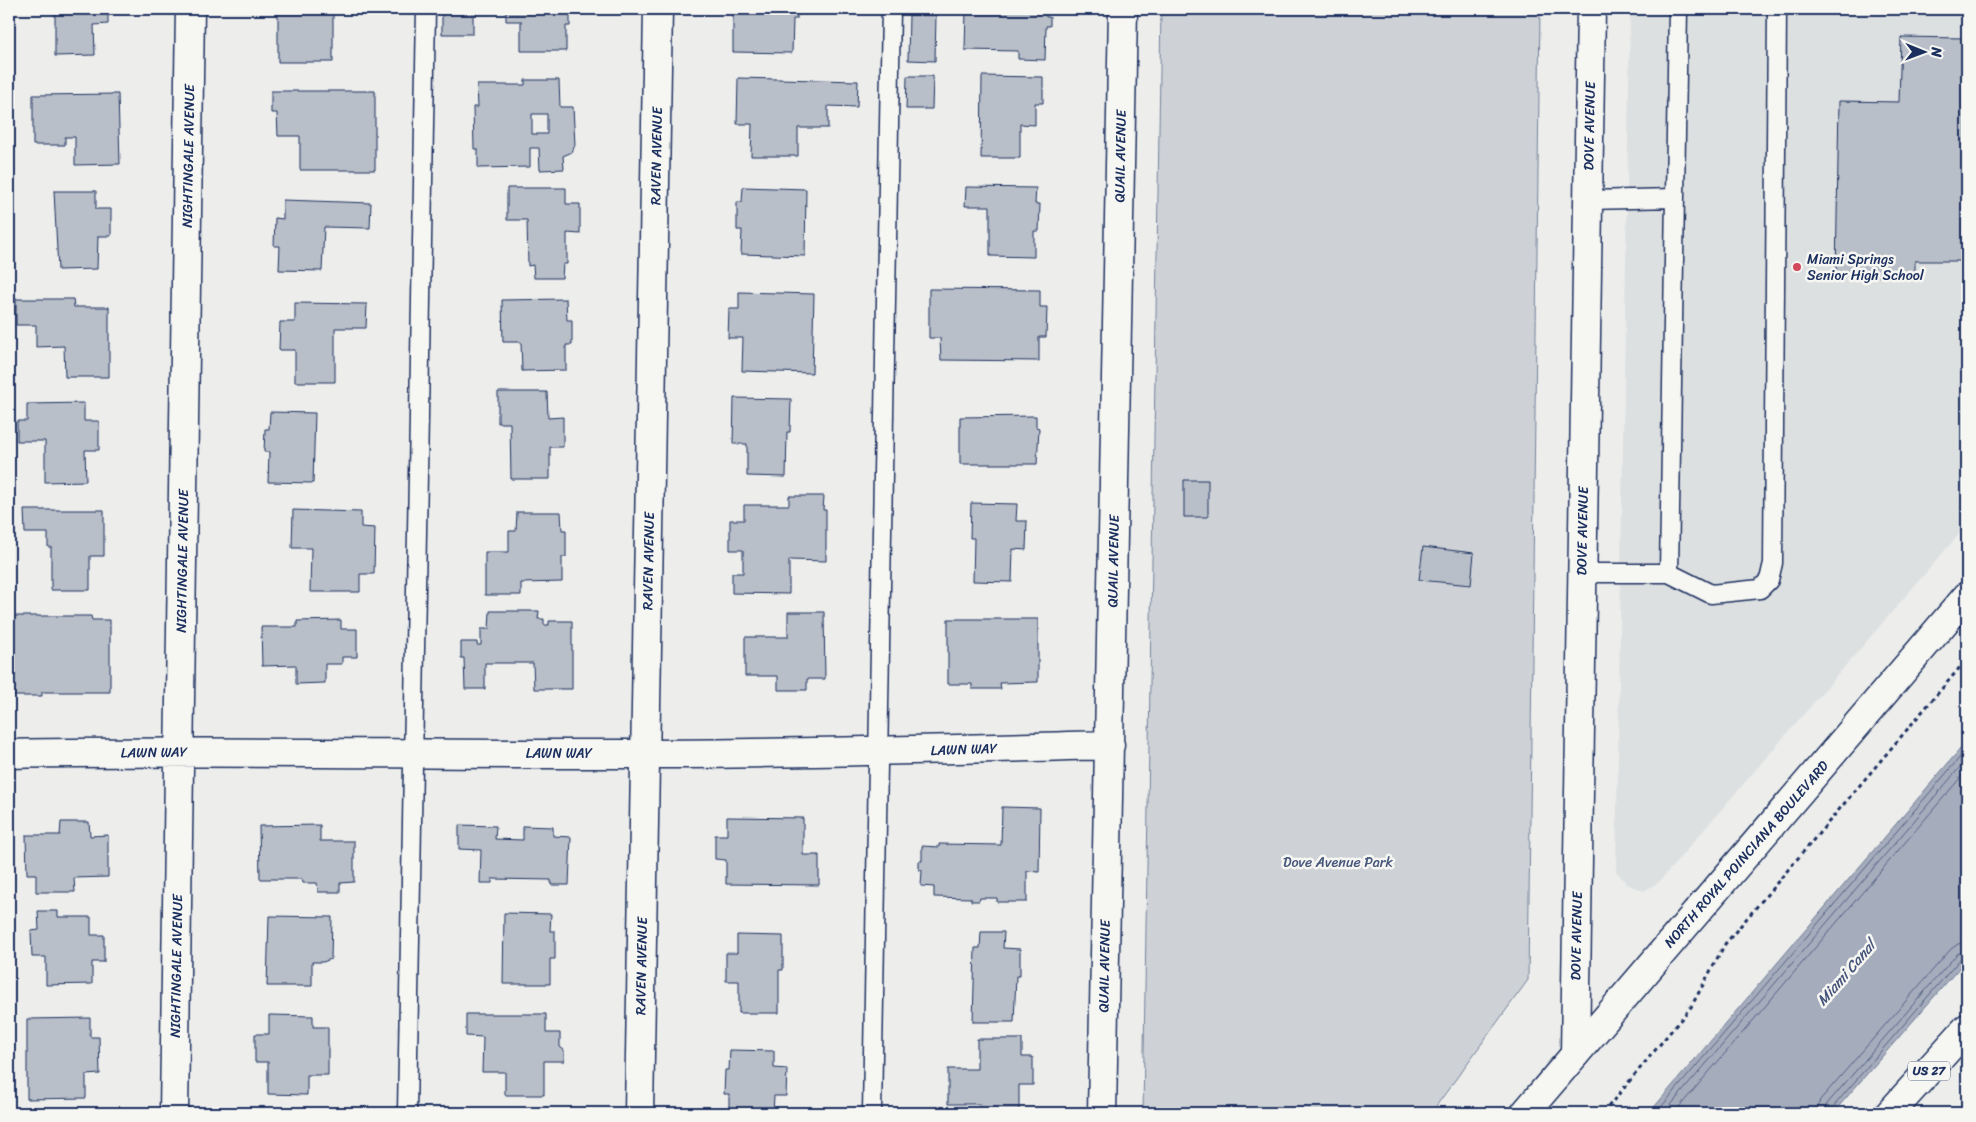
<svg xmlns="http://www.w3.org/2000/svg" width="1976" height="1122" viewBox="0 0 1976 1122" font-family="Sriracha,sans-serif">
  <rect width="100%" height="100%" fill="#edeeec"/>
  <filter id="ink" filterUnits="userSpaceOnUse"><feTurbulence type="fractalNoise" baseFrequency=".02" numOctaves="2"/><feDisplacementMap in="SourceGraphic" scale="10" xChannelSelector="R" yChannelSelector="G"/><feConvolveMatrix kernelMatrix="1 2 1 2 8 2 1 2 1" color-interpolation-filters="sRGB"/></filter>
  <g filter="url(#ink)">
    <path fill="#dde0e1" d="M1630,9H1967V525L1659,882L1644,891L1627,884L1616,871Z"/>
    <path fill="#ced2d7" stroke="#74809a" d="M1161,9H1540L1528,980L1431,1113H1143Z"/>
    <path fill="#a5acbc" stroke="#6e7a96" d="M1967,741V959L1833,1113H1649Z"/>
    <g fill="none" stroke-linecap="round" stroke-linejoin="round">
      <path stroke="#526184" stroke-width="1" d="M1656,1113L1967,749
        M1664,1113L1967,759
        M1674,1113L1967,770
        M1816,1113L1820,1100L1951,949L1958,944L1967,942
        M1824,1113L1827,1104L1957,954L1967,950
        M1830,1113L1832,1108L1961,958L1967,956"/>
    </g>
    <path fill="#b9bfc8" stroke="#1b2f5e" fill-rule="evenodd" d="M51,9H108V24L94,25L95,55L55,56V13H51Z
      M333,9V62H278V10L268,9Z
      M442,9H473V34H442Z
      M506,9H570V26H566V51H521V21H506Z
      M733,9H797V19H793L792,53L733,52Z
      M966,9H1046V17H1050V26H1046L1045,60L1018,59V51L965,50Z
      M1963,9H1967V261H1915V277L1836,275L1839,101L1899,102L1901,37L1963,38Z
      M909,15H936L935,61L908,60Z
      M907,76H933L932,109H906Z
      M982,76L1043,77V103H1035V125L1020,124V158H981Z
      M738,78L858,81L857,107L828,106V128H798V156H751L752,124H737Z
      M525,80H559L560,107H573L575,145L572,152L563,156L564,169L540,170L539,148H530V167L478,168V149H474L473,107H478L477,85H525ZM532,114H547V134H532Z
      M271,91H375V170H300V136H278L277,113H271Z
      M118,94L120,164L75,165V137H65V145H33V95Z
      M743,187L806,189L805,256L741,254L742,230H737V202H742Z
      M966,187L1036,188L1035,204H1040L1039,231H1034V257L990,256V206H965Z
      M507,188H566V204H580V234L567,233V264H563L562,278H534L533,265L528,266L527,220H507Z
      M54,191H96V209H111V236H98L97,269L58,270Z
      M283,200L371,203L370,228L324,227L322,271L279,270L280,246H274L275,218L283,219Z
      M929,289L1040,290V307H1047L1046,337H1039V361L941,360L940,338H929Z
      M739,292L814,294L812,373L742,371L743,338H728L729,309H739Z
      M16,299H73L74,307H109V377H65L64,346L36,347V325H16Z
      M566,299L567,320H572V345H566V370L522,371L521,342H503L502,300Z
      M295,303L367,304L366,328H335V382H295V350H279L280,322H295Z
      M498,392H547L548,418L563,417V447H550V479H511L510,423H498Z
      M734,398L791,399L790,432H787L786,477L747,476V444H733Z
      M84,403V421H99V450H85L86,481L45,482V441H17V421H27V404Z
      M270,412L315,413L313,483L268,482L269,452H264L265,429H269Z
      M1036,416V427L1039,428L1037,464H960V417Z
      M1184,480H1208V517H1184Z
      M789,496H824L823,510H826V561L789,560V594L732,593V573H743V550H730V520H744V505H789Z
      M971,503L1017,504L1016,521H1027L1026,550L1013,549L1012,582L973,581L974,538H970Z
      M24,510H104V556H90V590H51V547H48V533H25Z
      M293,510L361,512V527L375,528L374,574H360V592H310L311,548H292Z
      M517,512H561L562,530H566V557H562V582L521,583V595H485V552H509V531H516Z
      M1423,547L1474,553L1471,585L1419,580Z
      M490,611H539L538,619H544V625H549V621H572V689H534L533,663H485V689H465L464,658H461V642H477V645H481V629H489Z
      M788,612H824L825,679H807V690H778V676H745V637H788Z
      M9,616H91L92,620H110V692H42V696H9Z
      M948,619H1038V682L1000,683L1001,689H972V684H948Z
      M341,620V629H357V657H342V664H325V683L296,684V665L262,666L261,627H297V621Z
      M1002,807L1040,808L1039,872L1027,871V902H997V898H980L979,901H971V898L934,897V887L921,886L922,870H919V861H922V846L939,847V844L1001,845Z
      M727,817L803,818V855H819V885L726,884V860L715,859V835H727Z
      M61,822H89L90,836L108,835V877L74,878L75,892H36V874H27L26,835H60Z
      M320,825V841H354V882L340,883V892H318L317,883H303L302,879H260L259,826Z
      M459,825L496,826L495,839L523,840V826L553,827V836L571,837L569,885H551V880L492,879V883H480L481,850L459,849Z
      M38,911H58V917H91V935H104V962H92V984L46,985V957H32L31,931L39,930Z
      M504,913L551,914L550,931H555V959H550V984H503Z
      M269,916L332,917L331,959L323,962H312V986H267Z
      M981,932H1004L1003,948L1020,949V976H1016L1014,1022H973L975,948H980Z
      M737,935L783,936V970H779V1013H739V981H726V953H737Z
      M466,1014H546V1033H560V1047L564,1050V1061H544V1095H505V1072H482L483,1037L466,1036Z
      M269,1015L313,1016V1027H328V1075H307V1095L268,1094V1062H255V1034H269Z
      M90,1018V1037H99L100,1074L86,1075V1098L27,1099V1019Z
      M977,1039H1022V1057H1033V1085H1019V1113H980V1104H948V1069H977Z
      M730,1050L774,1051V1068L787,1069L786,1096H774L773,1113H729V1094H724L725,1070H729Z"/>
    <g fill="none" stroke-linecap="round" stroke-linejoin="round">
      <defs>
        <path id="lane" d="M1588,200L1675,198
          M1581,573H1669L1711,594L1760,589L1769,580L1773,563L1777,9
          M1669,573L1678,9
          M407,1113L426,9
          M872,1113L891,9"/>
        <path id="street" d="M9,754C221,750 433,755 645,754C800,754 955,749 1110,745
          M1575,1054L1591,9
          M174,1113L190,9
          M639,1113L658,9
          M1102,1113L1123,9"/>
        <path id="secondary" d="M1525,1113L1967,596"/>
        <path id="highway" d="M1890,1113L1967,1028"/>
      </defs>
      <use href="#lane" stroke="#1b2f5e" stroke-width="21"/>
      <use href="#street" stroke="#1b2f5e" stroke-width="31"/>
      <use href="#secondary" stroke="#1b2f5e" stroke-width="31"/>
      <use href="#highway" stroke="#1b2f5e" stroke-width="31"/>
      <path stroke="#1b2f5e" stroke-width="3" stroke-dasharray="4 4" stroke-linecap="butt" d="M1603,1113L1691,1007L1725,944L1967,659"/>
      <use href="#lane" stroke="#f6f6f2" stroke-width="18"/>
      <use href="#street" stroke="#f6f6f2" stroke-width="28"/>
      <use href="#secondary" stroke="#f6f6f2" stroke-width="28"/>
      <use href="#highway" stroke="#f6f6f2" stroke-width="28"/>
    </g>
  </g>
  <circle fill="#d1495b" stroke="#f6f6f2" stroke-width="2" cx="1797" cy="267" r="5"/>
  <g text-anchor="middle" stroke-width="5" stroke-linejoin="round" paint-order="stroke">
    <rect fill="#f6f6f2" stroke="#5d6b8a" stroke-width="1" x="1908" y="1061.5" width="42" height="19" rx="4"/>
    <g font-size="12" font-weight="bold" fill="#1b2f5e">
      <text x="1929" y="1075">US 27</text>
    </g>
    <g font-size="14" fill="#1b2f5e" stroke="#f6f6f2">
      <text transform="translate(1589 126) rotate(-89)" y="5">DOVE AVENUE</text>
      <text transform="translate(188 156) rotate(-89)" y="5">NIGHTINGALE AVENUE</text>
      <text transform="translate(656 156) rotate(-89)" y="5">RAVEN AVENUE</text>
      <text transform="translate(1120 156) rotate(-89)" y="5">QUAIL AVENUE</text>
      <text transform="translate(1582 531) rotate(-89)" y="5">DOVE AVENUE</text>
      <text transform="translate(182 561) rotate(-89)" y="5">NIGHTINGALE AVENUE</text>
      <text transform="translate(648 561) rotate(-89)" y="5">RAVEN AVENUE</text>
      <text transform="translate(1113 561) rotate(-89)" y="5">QUAIL AVENUE</text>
      <text transform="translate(964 749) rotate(-2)" y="5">LAWN WAY</text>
      <text transform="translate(154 752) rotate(-1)" y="5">LAWN WAY</text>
      <text x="559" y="758">LAWN WAY</text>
      <text transform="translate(1746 854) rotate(-49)" y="5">NORTH ROYAL POINCIANA BOULEVARD</text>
      <text transform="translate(1576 936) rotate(-89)" y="5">DOVE AVENUE</text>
      <text transform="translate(176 966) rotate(-89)" y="5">NIGHTINGALE AVENUE</text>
      <text transform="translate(641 966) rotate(-89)" y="5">RAVEN AVENUE</text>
      <text transform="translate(1104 966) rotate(-89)" y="5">QUAIL AVENUE</text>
    </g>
    <g font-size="14" fill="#1b2f5e" stroke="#f6f6f2" text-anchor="start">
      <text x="1807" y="264">Miami Springs<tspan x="1807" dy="16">Senior High School</tspan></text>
    </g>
    <g font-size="14" fill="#48587c" stroke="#f6f6f2">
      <text x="1338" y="867">Dove Avenue Park</text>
    </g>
    <g font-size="15" font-style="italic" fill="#44547a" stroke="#f6f6f2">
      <text transform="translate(1846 973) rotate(-49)" y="5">Miami Canal</text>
    </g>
  </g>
  <rect width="1976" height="1122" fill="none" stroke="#f6f6f2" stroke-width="30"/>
  <rect x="15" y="15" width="1946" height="1092" fill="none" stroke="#1b2f5e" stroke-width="2" filter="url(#ink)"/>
  <g transform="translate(1924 52) rotate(91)" stroke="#f6f6f2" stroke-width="4" paint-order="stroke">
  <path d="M0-4L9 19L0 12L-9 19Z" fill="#1b2f5e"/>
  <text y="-8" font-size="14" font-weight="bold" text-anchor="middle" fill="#1b2f5e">N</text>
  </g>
</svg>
